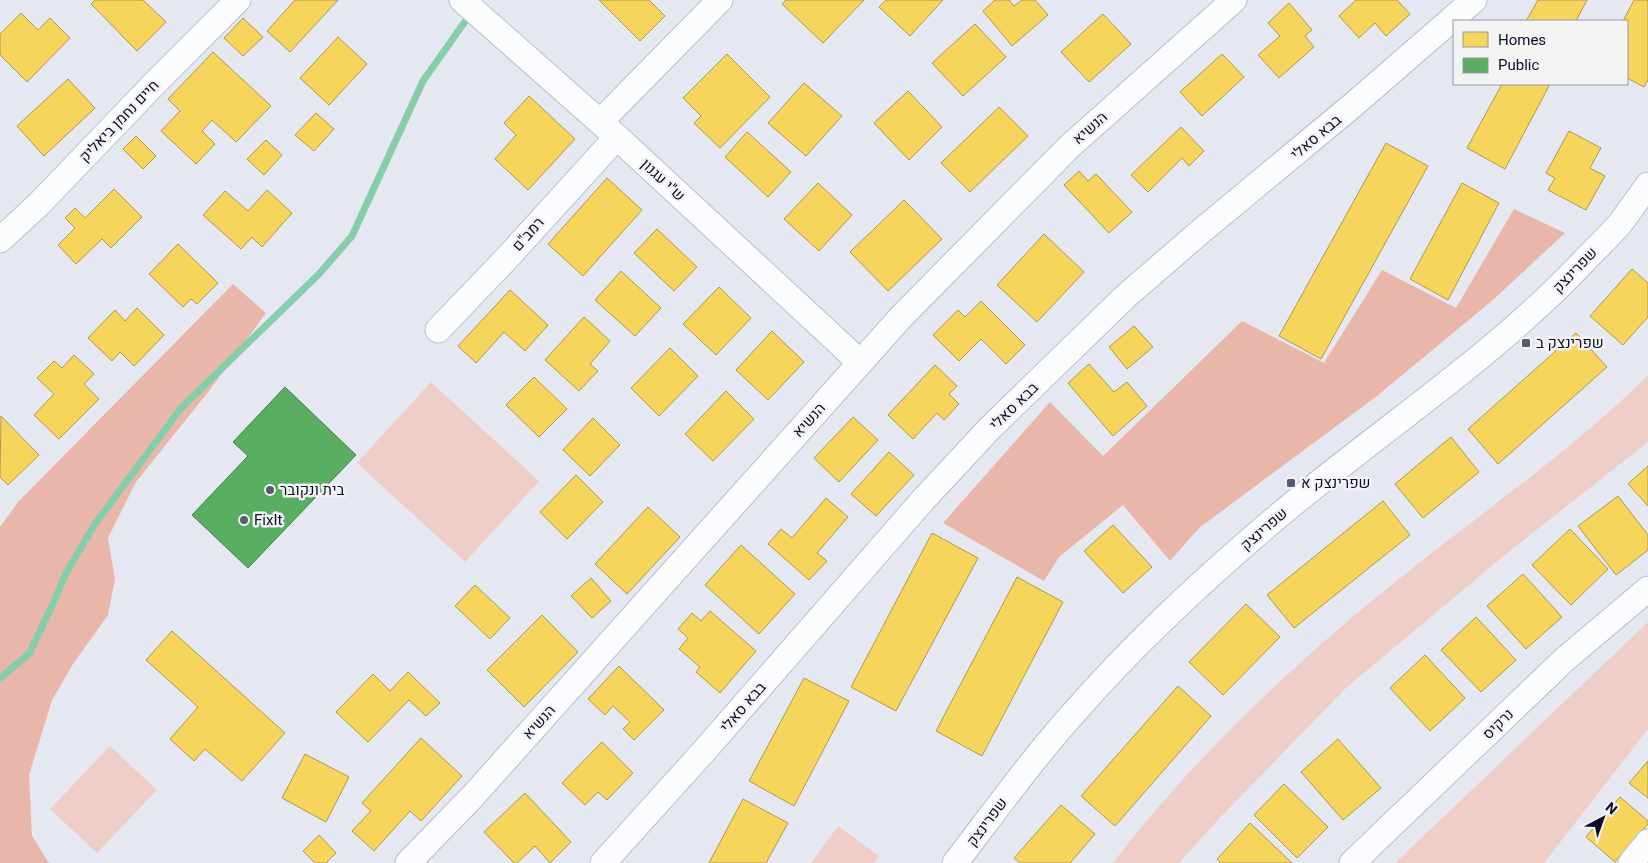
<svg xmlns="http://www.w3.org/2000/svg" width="1648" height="863" viewBox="0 0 1648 863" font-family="Roboto,Heebo,sans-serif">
  <rect width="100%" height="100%" fill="#e6e8f1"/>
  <path fill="#efcec8" d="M1648,375V442L1506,554L1346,688L1216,822L1179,863H1113C1197,753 1306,652 1414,567C1493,504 1576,447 1648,375Z
    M431,382L539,481L465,562L357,463Z
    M1648,622V729L1544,863H1395Z
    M110,746L157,790L97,853L50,809Z
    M838,826L879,856L874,863H811Z"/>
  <path fill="#e9b6aa" d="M1514,209L1565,233L1494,299L1377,396L1199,528L1170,561L1123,505L1059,557L1044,581L943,523L1050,402L1103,456L1242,321L1324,363L1382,270L1456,308Z
    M233,284L266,313L209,391L136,482L108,538L115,579L108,615L73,664L52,700L29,775L32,836L49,863H0V527L18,502Z"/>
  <path fill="#f6d55c" stroke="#b0994d" d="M95,0H143L166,22L137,51L91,4Z
    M295,0H338L290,52L267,31Z
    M599,0H649L665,16L640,41Z
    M786,0H864L823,43L782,4Z
    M886,0H943L910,36L879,7Z
    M995,0H1009L1014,6L1022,0H1035L1048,15L1012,46L983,11Z
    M1356,0H1397L1410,14L1386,36L1375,23L1359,38L1339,16Z
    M1538,0H1587L1576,21H1526Z
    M1634,0H1648V80L1644,87L1627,78V21H1623Z
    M1289,3L1312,30L1305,36L1314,47L1279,78L1258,55L1280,36L1268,23Z
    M21,13L38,30L50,18L70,38L27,82L0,55V34Z
    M1103,14L1131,44L1089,82L1061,52Z
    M243,18L263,37L243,56L224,38Z
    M975,24L1006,57L963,96L932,63Z
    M338,37L367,64L329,105L300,78Z
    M213,52L271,106L236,142L212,120L202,131L215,144L196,164L161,131L180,111L168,99Z
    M727,54L770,97L720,148L694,123L701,116L683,98Z
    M1222,54L1244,77L1202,116L1180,92Z
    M68,79L95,108L44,156L17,126Z
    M804,83L842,116L806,156L768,123Z
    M1502,84H1550L1505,169L1467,148Z
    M908,91L942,127L909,160L874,123Z
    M529,96L575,139L528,190L495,159L516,135L504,123Z
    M999,107L1028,136L970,192L941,163Z
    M316,113L334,129L314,151L295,135Z
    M1181,127L1204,151L1189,166L1182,158L1148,192L1131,175Z
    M1569,131L1601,148L1590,168L1605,176L1586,210L1548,190L1555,178L1546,173Z
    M747,132L791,172L768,197L725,157Z
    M136,136L156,156L143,169L123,149Z
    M266,140L282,155L264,175L247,159Z
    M1386,143L1428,166L1321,359L1279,336Z
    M1079,171L1088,181L1096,174L1132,212L1109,233L1064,185Z
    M607,178L642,210L583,276L548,244Z
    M818,183L852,215L819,251L784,219Z
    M1462,183L1499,203L1448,300L1410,279Z
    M114,189L142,217L111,248L102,239L76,264L58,245L75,228L65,218L75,208L85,218Z
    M267,190L292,213L262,247L252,237L241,249L203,215L225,191L248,211Z
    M904,200L942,239L888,291L850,252Z
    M657,229L697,267L674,291L634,253Z
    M1044,234L1084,272L1037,322L997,285Z
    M178,244L218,283L197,304L191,299L183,307L149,274Z
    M1632,269L1648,283V317L1623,345L1590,316Z
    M621,271L661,308L635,336L595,300Z
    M719,287L751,318L716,355L683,324Z
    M510,290L548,325L525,351L504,332L476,363L458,346Z
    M981,301L1025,345L1006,364L981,339L959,361L933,335L958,310L965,317Z
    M137,308L164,335L134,366L120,352L112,361L88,338L115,310L125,321Z
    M584,317L610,341L590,364L598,371L579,391L545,360Z
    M1134,326L1153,347L1127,369L1109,347Z
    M772,331L804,362L768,400L736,370Z
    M1576,333L1607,367L1498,464L1468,429Z
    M670,348L698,376L659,416L631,388Z
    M74,355L94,374L84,384L99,399L59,439L34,415L54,394L37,378L54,361L62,368Z
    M1089,364L1114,392L1127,382L1147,406L1113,436L1068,383Z
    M935,365L957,386L949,394L959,404L944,420L937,413L913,439L888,415Z
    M534,377L567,409L539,437L506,405Z
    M726,391L754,419L713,461L685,434Z
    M1,416L39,455L8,485L0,477Z
    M853,417L878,440L839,482L814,458Z
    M593,418L620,445L590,476L563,450Z
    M1451,437L1479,472L1423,518L1395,484Z
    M889,452L914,475L876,516L851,494Z
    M1648,466V506L1628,484Z
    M576,475L603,502L567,539L540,512Z
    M1618,496L1648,535V550L1616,575L1578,526Z
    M826,498L848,517L817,553L827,561L809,580L768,544L781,529L792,538Z
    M1383,501L1410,535L1294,628L1267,595Z
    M648,507L680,537L627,594L595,564Z
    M1113,525L1152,567L1123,593L1084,551Z
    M1570,529L1608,569L1571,605L1532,565Z
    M932,533L978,558L896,711L851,687Z
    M741,545L795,594L759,634L705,585Z
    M1523,574L1562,617L1526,649L1487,606Z
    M1017,577L1063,602L982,756L936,731Z
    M591,578L611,601L592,618L571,596Z
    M475,585L510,618L490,639L455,606Z
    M1246,604L1280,637L1223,695L1189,662Z
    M710,611L756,651L720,693L696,672L700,667L679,649L688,638L678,629L692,613L701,621Z
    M542,615L578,652L524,707L487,670Z
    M1476,617L1516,660L1481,692L1441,650Z
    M172,631L285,733L242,781L205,749L194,761L170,739L198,707L146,660Z
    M1425,655L1465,698L1430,731L1390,688Z
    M619,666L664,710L634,740L623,729L630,722L613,706L605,715L588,699Z
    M408,672L440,703L426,716L409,700L368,742L336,712L373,674L390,691Z
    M804,678L849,701L794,806L749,781Z
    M1178,686L1211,716L1115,826L1081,796Z
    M421,738L462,776L421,821L410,811L374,851L352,831L371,811L362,803Z
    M1338,739L1381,788L1343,820L1301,772Z
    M602,742L633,773L607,800L598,792L585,805L562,783Z
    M305,754L349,777L326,822L282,798Z
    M1648,761V798L1629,783Z
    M1284,784L1328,827L1297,858L1254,815Z
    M525,793L571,842L550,863L535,846L517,863H514L484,832Z
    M1620,797L1648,821V824L1615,862L1586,837Z
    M743,799L788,823L766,863H709Z
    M1061,805L1095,834L1070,863H1020L1014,858Z
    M1250,823L1292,863H1221L1217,859Z
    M319,835L336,853L326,863H315L303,851Z"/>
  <path fill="#5aae61" stroke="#437e50" d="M285,387L356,455L248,568L192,515L248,456L233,442Z"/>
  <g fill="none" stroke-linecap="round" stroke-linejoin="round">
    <path stroke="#86cdaa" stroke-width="7" d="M0,678L29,654L52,606L66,573L95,524L181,408L319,274L352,236L423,81L471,13"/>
    <defs>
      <path id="minor" d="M462,0L617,137L849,352L859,364
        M600,122L720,0
        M0,240L39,204L156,82L238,0
        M438,330L506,259L617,137
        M408,863L473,796L902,316L1070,146L1234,0
        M603,863L705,750L923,500L990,428L1126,296L1200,232L1353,105L1474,0
        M955,863C996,810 1035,755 1080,706C1138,640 1203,580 1270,523C1374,434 1491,360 1585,260C1597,247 1611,235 1622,221C1631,209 1639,197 1648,185
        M1352,863L1564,660L1648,589
        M1631,863L1648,842"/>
    </defs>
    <use href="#minor" stroke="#bbbdcf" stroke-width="27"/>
    <use href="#minor" stroke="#fbfcfd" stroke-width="25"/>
  </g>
  <g fill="#595a6f" stroke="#f3f3f3" stroke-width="2">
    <rect x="1521" y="338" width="10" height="10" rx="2.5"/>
    <rect x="1286" y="478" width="10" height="10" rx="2.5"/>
    <circle cx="270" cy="490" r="5"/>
    <circle cx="244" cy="520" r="5"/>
  </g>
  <g text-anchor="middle" stroke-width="5" stroke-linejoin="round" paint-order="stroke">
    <g font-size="15" fill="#0d0d29" stroke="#f3f3f3">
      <text transform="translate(119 121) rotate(-46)" y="5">חיים נחמן ביאליק</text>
      <text transform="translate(1090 128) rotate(-42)" y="5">הנשיא</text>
      <text transform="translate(1316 137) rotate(-40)" y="5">בבא סאלי</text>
      <text transform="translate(663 180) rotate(43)" y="5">ש"י עגנון</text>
      <text transform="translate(528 234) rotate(-48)" y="5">רמב"ם</text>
      <text transform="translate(1575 270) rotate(-46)" y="5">שפרינצק</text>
      <text transform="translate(1014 406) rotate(-44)" y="5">בבא סאלי</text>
      <text transform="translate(809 420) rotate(-48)" y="5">הנשיא</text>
      <text transform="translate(1264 529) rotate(-41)" y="5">שפרינצק</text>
      <text transform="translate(743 707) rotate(-49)" y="5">בבא סאלי</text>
      <text transform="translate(539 722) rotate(-48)" y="5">הנשיא</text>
      <text transform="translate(1498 724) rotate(-44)" y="5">נרקיס</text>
      <text transform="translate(987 822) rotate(-53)" y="5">שפרינצק</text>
    </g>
    <g font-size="15" fill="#0d0d29" stroke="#f3f3f3" text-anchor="start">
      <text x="1536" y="348">שפרינצק ב</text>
      <text x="1301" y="488">שפרינצק א</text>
      <text x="280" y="495">בית ונקובר</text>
      <text x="254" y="525">FixIt</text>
    </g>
  </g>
  <rect x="1453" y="20" width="175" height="65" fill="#f3f3f3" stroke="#9797a2"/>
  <rect x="1463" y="32" width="25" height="15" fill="#f6d55c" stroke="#9797a2"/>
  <text x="1498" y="45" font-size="15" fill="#0d0d29">Homes</text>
  <rect x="1463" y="58" width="25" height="15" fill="#5aae61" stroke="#9797a2"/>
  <text x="1498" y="70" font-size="15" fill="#0d0d29">Public</text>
  <g transform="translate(1603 818) rotate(41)" stroke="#f3f3f3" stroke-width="4" paint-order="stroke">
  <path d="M0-4L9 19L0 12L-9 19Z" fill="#0d0d29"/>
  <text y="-8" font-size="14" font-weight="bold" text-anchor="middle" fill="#0d0d29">N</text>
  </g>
</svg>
